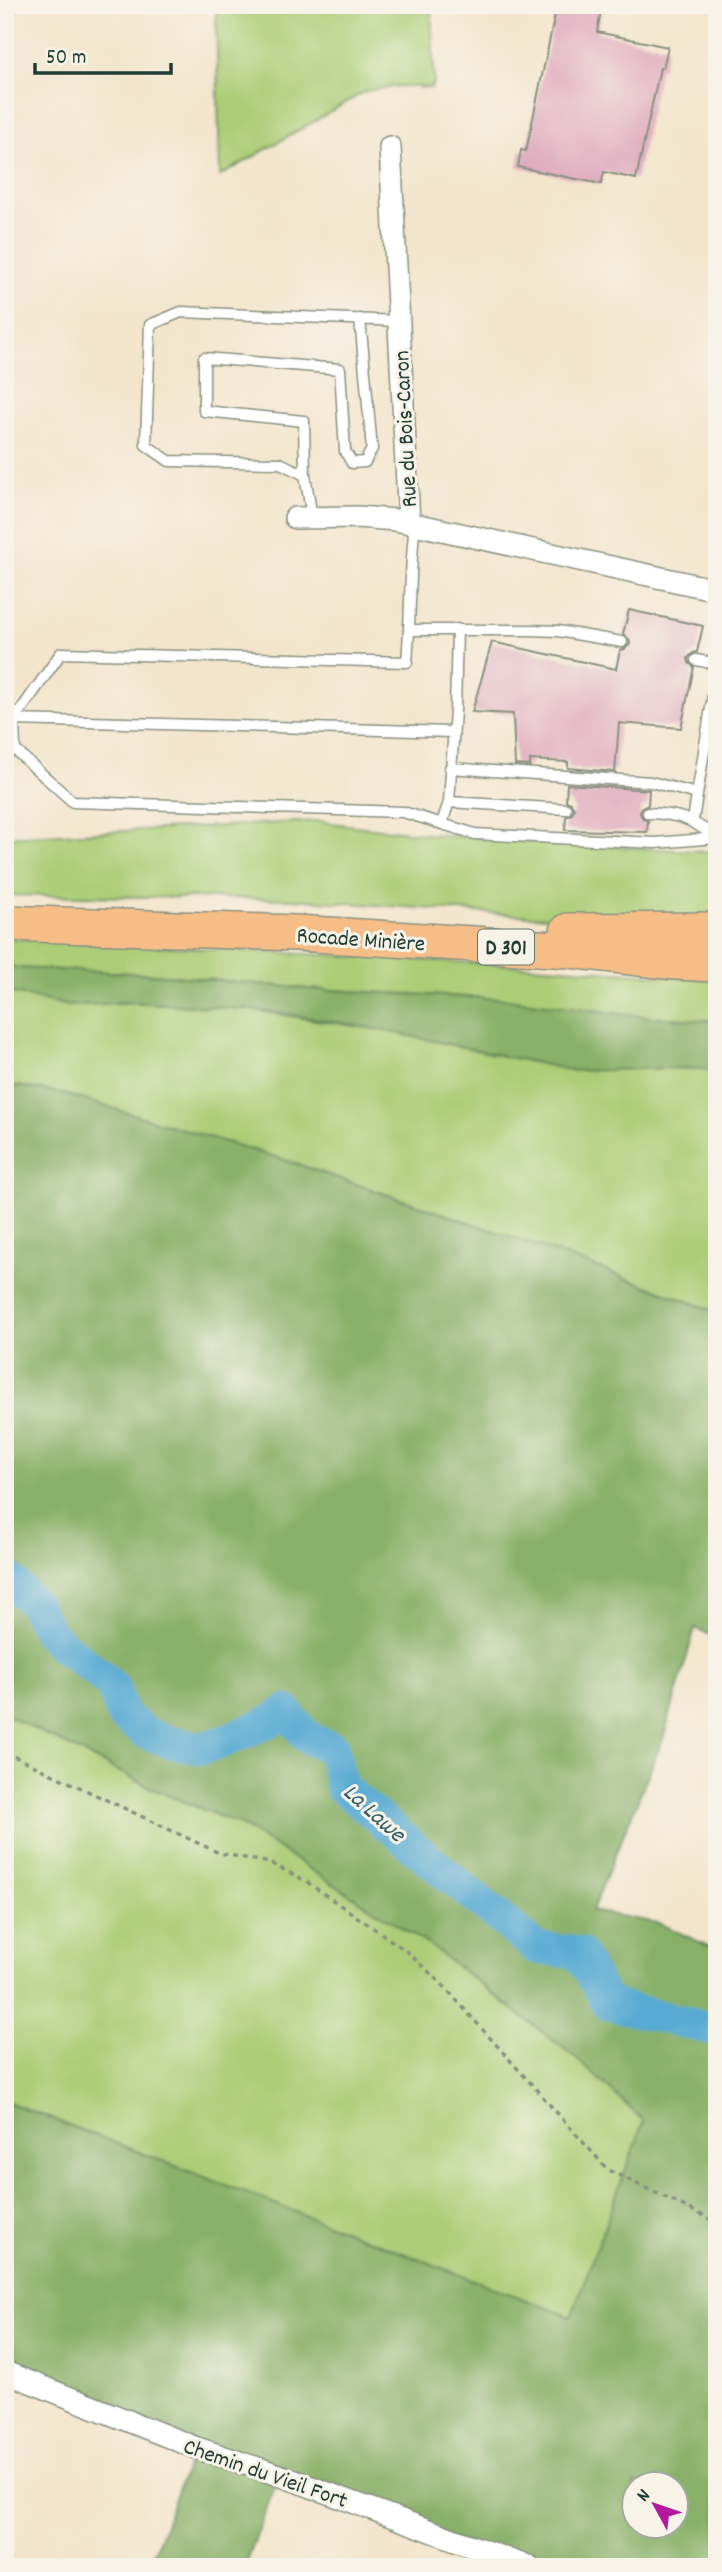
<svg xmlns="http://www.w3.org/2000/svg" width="722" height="2572" viewBox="0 0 722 2572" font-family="Dekko,sans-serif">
  <rect width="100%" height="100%" fill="#f7f3e8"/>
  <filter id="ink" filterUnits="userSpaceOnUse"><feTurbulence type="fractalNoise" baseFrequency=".0143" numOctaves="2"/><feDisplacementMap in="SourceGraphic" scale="14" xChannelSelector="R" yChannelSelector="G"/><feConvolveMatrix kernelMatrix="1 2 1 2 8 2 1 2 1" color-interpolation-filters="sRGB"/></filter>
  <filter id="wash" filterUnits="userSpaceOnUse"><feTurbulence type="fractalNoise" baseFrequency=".00686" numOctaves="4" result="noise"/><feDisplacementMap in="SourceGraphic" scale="28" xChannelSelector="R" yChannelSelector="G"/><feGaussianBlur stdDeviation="1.57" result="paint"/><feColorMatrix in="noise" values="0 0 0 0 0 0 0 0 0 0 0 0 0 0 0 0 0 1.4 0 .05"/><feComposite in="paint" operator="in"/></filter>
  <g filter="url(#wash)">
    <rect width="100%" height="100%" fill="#f3e5cc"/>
    <path fill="#abcd76" stroke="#658555" stroke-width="2" d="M216,5H431L434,82L431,88L400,86L366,91L220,176Z
      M317,821C450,840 583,845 717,852V921L546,917L292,899L5,895V837Z
      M5,938L547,967L717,980V1021L649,1017L506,999L309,989L154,974L17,968L5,964Z
      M5,991L69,1006L131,1002L244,1009L387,1031L681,1068L717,1070V1312L527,1242L276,1157L61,1093L5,1084Z
      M5,1714L158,1791L241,1825L432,1947L575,2057L644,2121L571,2317L5,2101Z"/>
    <path fill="#88b067" stroke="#54764e" stroke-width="2" fill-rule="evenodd" d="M5,964L17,968L154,974L309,989L506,999L649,1017L717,1021V1070L681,1068L574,1071L387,1031L294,1015L244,1009L131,1002L69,1006L5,991Z
      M5,1084L61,1093L276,1157L527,1242L717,1312V1638L695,1628L664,1736L592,1911L658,1923L717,1950V2567H529L279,2475L245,2567H149L194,2447L5,2372V2101L571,2317L644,2121L575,2057L432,1947L241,1825L158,1791L5,1714ZM634,2484H676V2526H634Z"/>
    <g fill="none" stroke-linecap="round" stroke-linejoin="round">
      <path stroke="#57aad3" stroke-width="33" d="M5,1574L34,1604L50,1634L61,1645L97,1672L113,1687L123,1716L146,1733L170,1742L200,1748L218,1744L273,1720L286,1711L309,1739L333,1748L341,1787L536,1948L579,1953L608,2004L717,2030"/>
    </g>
    <g id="blocks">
      <path fill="#dfaabe" d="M557,5H602L597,32L668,47L663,68H660L636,179L604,172L601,184L518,167L521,150L526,151Z
        M629,610L703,626L697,652L693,653L688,658L689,663L694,667L681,728L619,723L615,772L568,768V762L530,760V766L515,765L513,714L472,712L492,642L616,669L620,650L625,649L630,644L629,639L623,634Z
        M567,784L649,790L648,805L642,808L640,813L643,819L648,821L647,832L565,830L566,817L572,814L574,809L571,803L566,801Z"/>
    </g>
  </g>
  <g filter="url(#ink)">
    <use href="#blocks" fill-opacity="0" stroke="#899180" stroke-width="2"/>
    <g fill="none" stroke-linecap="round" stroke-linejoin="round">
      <defs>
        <path id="service" d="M305,475L304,421L204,411V358L340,369L345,451L352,463L365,462L372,449L360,319
          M312,517L305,475L280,463L169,461L146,445L150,325L181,312L399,321
          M415,525C409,571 411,616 407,662L61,653L14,720L15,750L73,802L403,812L475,834L655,843L717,838
          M410,630H531L558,631L622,642
          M696,660L717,664
          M14,720L452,732
          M450,768L651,782L697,794
          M449,802L566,809
          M648,813C680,814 691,819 717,838
          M693,820L717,670
          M442,823L449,802L455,711L457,629"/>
        <path id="minor" d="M390,147L409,523
          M295,518L357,517L396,520L717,590
          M5,2372L194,2447L279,2475L529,2567"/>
        <path id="trunk" d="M5,923L296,933L570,950L675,962L717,964
          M568,931L717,930"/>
      </defs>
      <use href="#service" stroke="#899180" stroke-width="13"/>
      <use href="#minor" stroke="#899180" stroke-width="24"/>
      <use href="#trunk" stroke="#899180" stroke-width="38"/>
      <path stroke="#899180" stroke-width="3.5" stroke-dasharray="5 5" stroke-linecap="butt" d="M5,1752L219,1853L270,1863L304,1880L405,1950L442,1984L608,2170L717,2222"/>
      <use href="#service" stroke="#fff" stroke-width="10"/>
      <use href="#minor" stroke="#fff" stroke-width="21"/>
      <use href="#trunk" stroke="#f6be86" stroke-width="35"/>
    </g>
  </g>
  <g text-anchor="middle" stroke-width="6" stroke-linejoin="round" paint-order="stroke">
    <rect fill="#f7f3e8" stroke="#60746a" stroke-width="2" x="478" y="929.5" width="56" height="35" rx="5"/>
    <g font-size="21" font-weight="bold" fill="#1f3d34">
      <text x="506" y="954">D 301</text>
    </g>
    <g font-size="23" fill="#1f3d34" stroke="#f7f3e8">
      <text transform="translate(404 429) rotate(-93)" y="8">Rue du Bois-Caron</text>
      <text transform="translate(361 938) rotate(4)" y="8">Rocade Minière</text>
      <text transform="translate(266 2472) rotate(19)" y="8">Chemin du Vieil Fort</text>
    </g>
    <g font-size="24" font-style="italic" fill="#305e64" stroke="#f7f3e8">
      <text transform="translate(375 1812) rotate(42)" y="8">La Lawe</text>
    </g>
  </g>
  <rect width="722" height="2572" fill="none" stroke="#f7f3e8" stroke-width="28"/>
  <g transform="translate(655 2505) rotate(310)"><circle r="33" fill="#f7f3e8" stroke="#a1aaa0" stroke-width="2"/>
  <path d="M0-5L12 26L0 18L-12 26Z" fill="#b5179e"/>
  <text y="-10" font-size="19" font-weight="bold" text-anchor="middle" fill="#1f3d34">N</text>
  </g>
  <path d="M35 63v10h136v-10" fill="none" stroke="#1f3d34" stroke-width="3.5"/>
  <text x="46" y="63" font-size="21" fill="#1f3d34" stroke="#f7f3e8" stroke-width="5" paint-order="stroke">50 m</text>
</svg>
